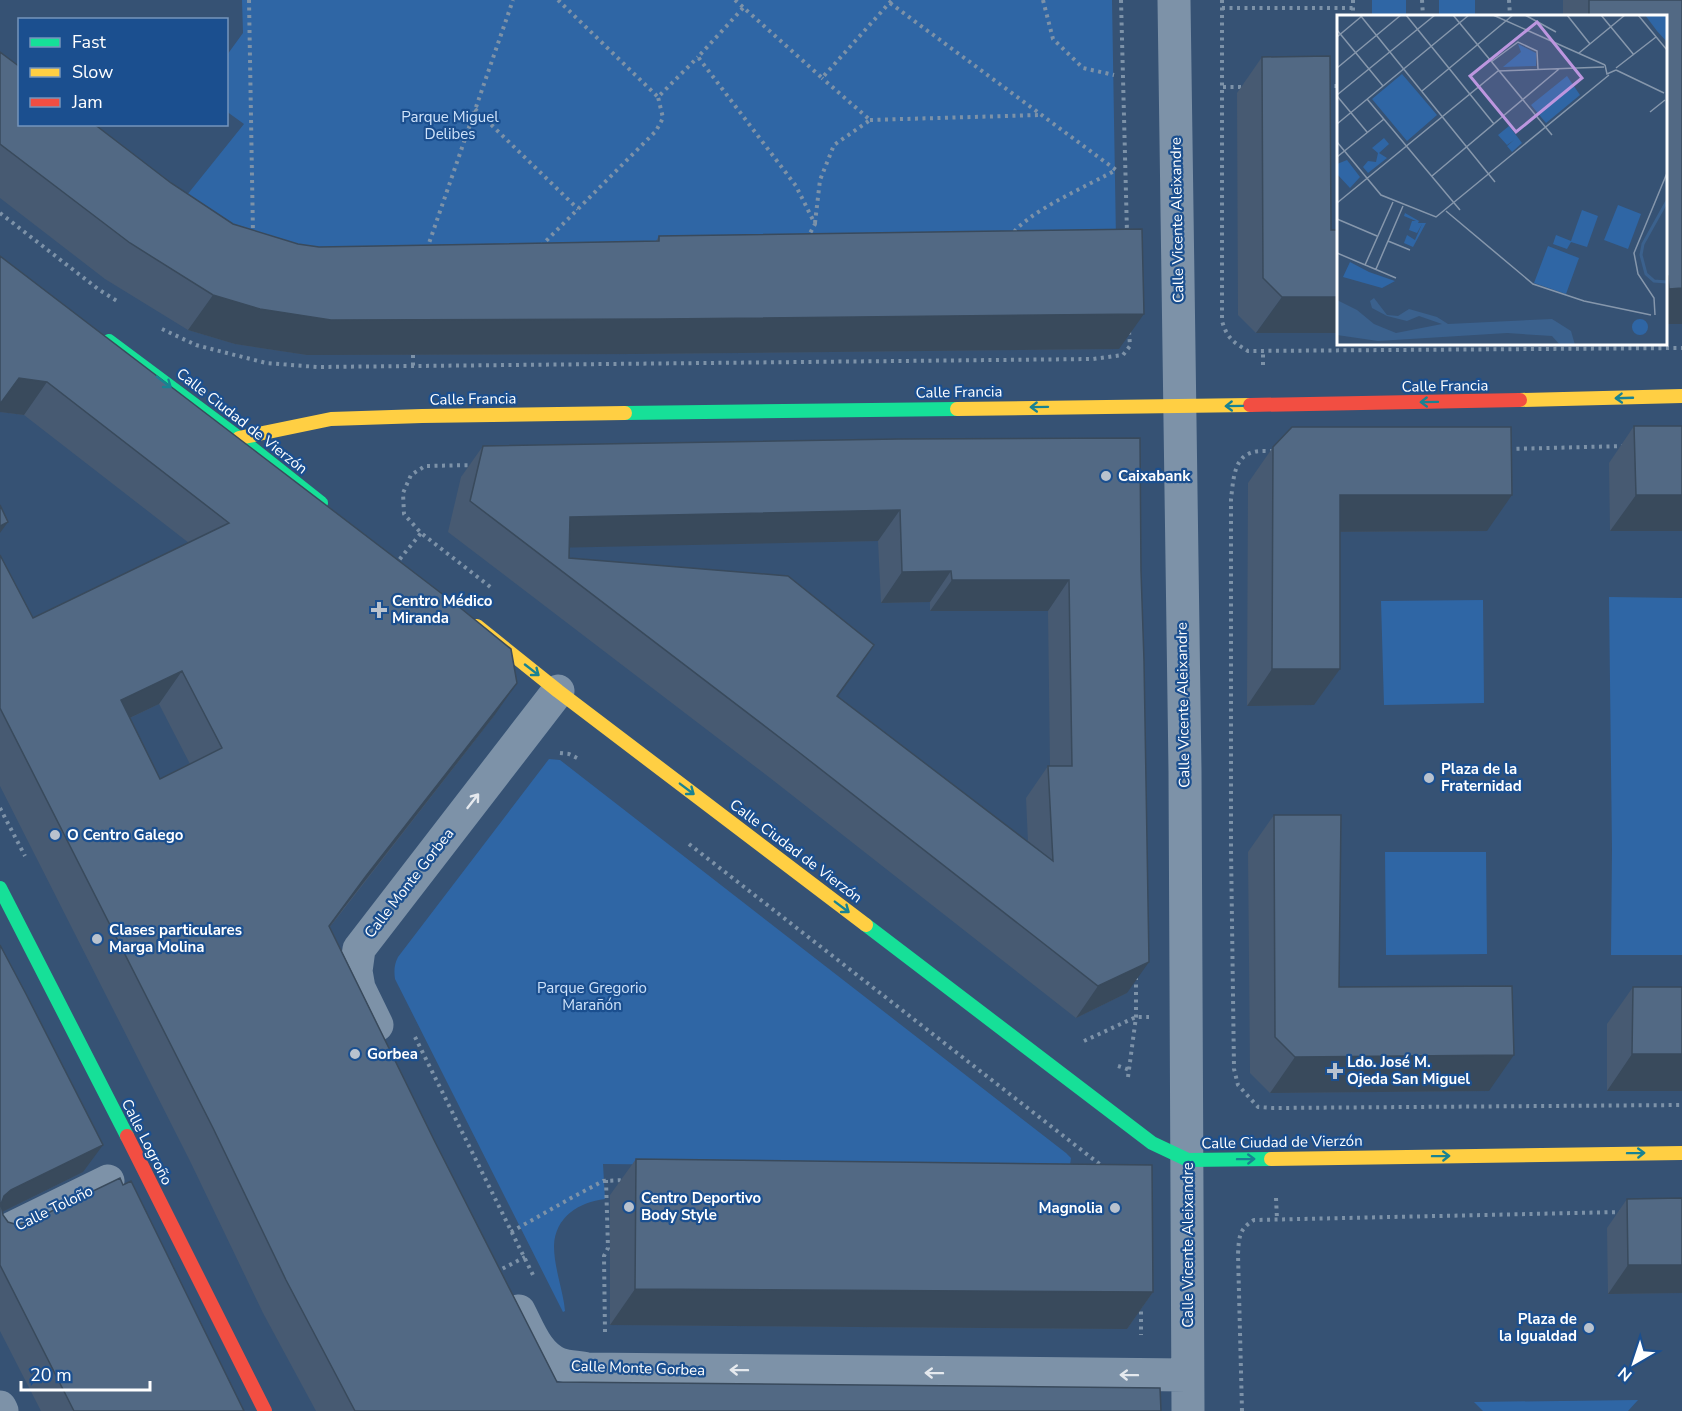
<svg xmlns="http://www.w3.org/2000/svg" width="1682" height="1411" viewBox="0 0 1682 1411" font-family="'Nunito Sans',sans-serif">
  <rect width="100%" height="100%" fill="#365274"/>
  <path fill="#2f66a5" d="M242,0H1112L1116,239L537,251L277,247L179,205L244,124L226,111L227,55L243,33Z
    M1372,0H1406V16H1372Z
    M1439,0H1475V16H1439Z
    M1609,597L1682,598V955H1611L1612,850Z
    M1483,600L1484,703L1384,705L1381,601Z
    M549,759L560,760L1066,1153L1071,1158L1070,1165L1066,1168L603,1164L605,1199C579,1202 555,1217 554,1246C554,1265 561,1285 564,1303L565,1311L563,1312L395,979C394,971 394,965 398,957Z
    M1385,852H1486L1487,954L1386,955Z
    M1638,1400L1628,1411H1483L1474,1402Z"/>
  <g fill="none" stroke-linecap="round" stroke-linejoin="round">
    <path stroke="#7d92a8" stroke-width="4" stroke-dasharray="3 4.5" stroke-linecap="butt" d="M249,0L253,235
      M558,0L658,97L698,57
      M735,0L822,78L892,0
      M1043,0L1053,39L1083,68L1114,75
      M1121,0L1127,233
      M1222,0V321C1227,338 1233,342 1248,351L1682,348
      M1353,0V16
      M1422,0L1423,16
      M1509,0L1510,16
      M890,3L1116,170C1091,184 1025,213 1012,235
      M743,8L698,57L796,186L815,224L808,237
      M1222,8H1353
      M1327,86H1338
      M1223,87H1245
      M475,109L578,209
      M870,120L1040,115
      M0,213L98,289L117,301
      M815,223L820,180L834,145L870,120L822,78
      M541,246L656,131L663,118L658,97
      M427,249L513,0
      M162,329L196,345L266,363L317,367L1093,359L1123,355L1130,346L1129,331
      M413,355V366
      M1263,365V351
      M1509,449L1624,446
      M1273,451C1265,451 1256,450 1248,454C1233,461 1233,485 1231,499V849L1234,1069L1238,1085L1258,1107L1273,1108L1682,1105
      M475,465L425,466L411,475L403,493L404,514L421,533L493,589
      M395,565L421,533
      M560,753L569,754L579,759
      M0,808L25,856
      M689,844L1102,1166
      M415,1037L533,1275
      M1084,1041L1136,1017H1149
      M1118,1066L1130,1070
      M1128,1077L1136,1017V978
      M1276,1198L1277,1219
      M511,1232L571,1198L603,1181L624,1180
      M496,1272L525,1257
      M1141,1304V1335
      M605,1332L604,1256L608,1248L606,1180
      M1242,1411L1238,1254C1239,1237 1239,1229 1254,1220L1621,1212"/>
    <path stroke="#7d92a8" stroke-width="33" d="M1174,0L1185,771L1188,1411
      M377,1025L359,988L356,971L359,949L558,691
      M0,1234L108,1181
      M519,1311C529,1330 537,1355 559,1364C567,1367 578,1367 587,1369L1187,1375
      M0,1407L2,1411"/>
    <path stroke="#16e098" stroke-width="14" d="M109,341L239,438L321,503
      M625,413L957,409
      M0,888L127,1136
      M866,925L1152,1143L1188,1160L1271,1159"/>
    <path stroke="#ffcf43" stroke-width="14" d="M1520,400L1682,396
      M957,409L1250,405
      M239,438L331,419L422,416L625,413
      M477,626L558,691L866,925
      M1271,1159L1682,1153"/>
    <path stroke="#f24e42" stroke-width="14" d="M1250,405L1520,400
      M127,1136L265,1411"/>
  </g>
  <path fill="#475a72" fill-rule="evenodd" d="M1563,0H1682V324H1665V16H1563Z
    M0,52L171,183L233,224L298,244L319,247L656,241L659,236L1119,349L635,354L307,355L235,344L188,330L105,279L0,198Z
    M1262,57L1331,230L1256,333L1238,315L1237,93Z
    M0,256L494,716L330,927L435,1142L557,1382L1161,1411H316L263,1313L190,1161L0,786V555L33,618L189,543L24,415L0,412ZM159,704L190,764L160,779L130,718Z
    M1634,426H1682V531H1610L1609,463Z
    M1140,438L1127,993L1076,1018L774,781L448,532L461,477L483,446ZM878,541L881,603L930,602V611H1048L1050,766H1048L1026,798L1028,842L837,697L852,677L569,558V547Z
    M1273,447L1487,531L1340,532L1314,705L1247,706L1248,483Z
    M1274,815L1339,987L1489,1091L1270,1093L1250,1073L1248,852Z
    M0,945L83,1172L2,1212L3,1215L8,1222L244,1411H41L0,1331Z
    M1633,987H1682L1607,1091V1024Z
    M636,1159L1153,1292L1127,1329L610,1325V1195Z
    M1682,1198V1293L1608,1294L1607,1228L1627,1199Z"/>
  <path fill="#394a5c" d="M1682,288V324H1665V293L1669,289Z
    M213,295L1144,314L1119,349L635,354L307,355L235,344L188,330Z
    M1282,297H1338V333H1256Z
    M19,378L47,382L24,415L0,412V404Z
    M1340,495H1512L1487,531L1314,532Z
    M1636,495H1682V531H1610Z
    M900,510L878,541L548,548L570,517Z
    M8,522L0,533V526Z
    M951,571L930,602L881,603L902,572Z
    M952,580H1069L1048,611H930Z
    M874,645L852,677L815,727L837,696Z
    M1272,669H1340L1314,705L1247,706Z
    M182,671L159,704L98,733L121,700Z
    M517,683L494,716L343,909L306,959L366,876Z
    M1149,962L1127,993L1076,1018L1098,986Z
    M1632,1054H1682V1091H1607Z
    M1514,1055L1489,1091L1270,1093L1295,1057Z
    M103,1145L83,1172L0,1213V1201L4,1196L11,1190Z
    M1628,1265H1682V1293L1608,1294Z
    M635,1289L1153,1292L1127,1329L610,1325Z"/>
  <path fill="#526984" stroke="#394a5c" stroke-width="1.5" fill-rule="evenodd" d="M1589,0H1682V288L1669,289L1668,276H1665V16H1589Z
    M0,52L20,67V124H94L171,183L233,224L298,244L319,247L659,241V236L1142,229L1144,314L660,319L331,320L260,309L213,295L130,243L0,144Z
    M1330,56L1331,230H1338V297H1282L1263,278L1262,57Z
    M0,256L458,606L511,649L517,683L366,876L329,926L435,1142L557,1382L1160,1388L1161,1411H355L286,1280L213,1128L0,708V555L33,618L229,523L47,382L19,378L0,404ZM182,671L222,748L160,779L121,700Z
    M1634,426H1682V495H1636Z
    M1292,427H1511L1512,495H1340V669H1272L1273,447Z
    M1140,438L1141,571L1144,661L1149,962L1098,986L796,750L470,501L483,446L898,439ZM900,510L902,572L951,571L952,580H1069L1072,766H1048L1053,861L837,696L874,645L788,576L569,558L570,517Z
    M0,505L8,522L0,526Z
    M1274,815H1341L1339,987L1512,986L1514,1055L1295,1057L1275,1037Z
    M0,945L26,994L103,1145L11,1190L4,1196L1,1204L3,1215L8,1222L18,1225L27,1223L120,1178L123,1185L131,1181L244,1411H74L0,1265Z
    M1633,987H1682V1054H1632Z
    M636,1159L1152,1165L1153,1292L635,1289Z
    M1682,1198V1265H1628L1627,1199Z"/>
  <defs><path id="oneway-shaft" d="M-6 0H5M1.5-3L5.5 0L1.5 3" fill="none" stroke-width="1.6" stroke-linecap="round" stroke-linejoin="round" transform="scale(1.5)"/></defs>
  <g stroke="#198292">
    <use href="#oneway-shaft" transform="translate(164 382) rotate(37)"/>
    <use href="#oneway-shaft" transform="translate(1624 398) rotate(178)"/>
    <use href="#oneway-shaft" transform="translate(1429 402) rotate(179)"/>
    <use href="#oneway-shaft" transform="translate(1234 406) rotate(179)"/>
    <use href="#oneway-shaft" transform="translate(1039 407) rotate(179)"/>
    <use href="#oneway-shaft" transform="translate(532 670) rotate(38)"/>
    <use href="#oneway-shaft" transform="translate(687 789) rotate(37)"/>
    <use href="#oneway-shaft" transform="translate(842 907) rotate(37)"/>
    <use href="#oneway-shaft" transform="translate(1636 1153) rotate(-1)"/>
    <use href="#oneway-shaft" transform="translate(1441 1156) rotate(-1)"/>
    <use href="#oneway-shaft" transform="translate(1246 1159) rotate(-1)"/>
  </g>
  <g stroke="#e5e9ee">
    <use href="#oneway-shaft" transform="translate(473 801) rotate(-52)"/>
    <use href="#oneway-shaft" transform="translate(739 1370) rotate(-179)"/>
    <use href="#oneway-shaft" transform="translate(934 1373) rotate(-179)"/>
    <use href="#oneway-shaft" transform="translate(1129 1375) rotate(-179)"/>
  </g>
  <g fill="#b9c2ce" stroke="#1b4f8f" stroke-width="2">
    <circle cx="1106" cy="476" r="6"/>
    <path d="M376 601h6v6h6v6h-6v6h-6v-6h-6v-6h6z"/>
    <circle cx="1429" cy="778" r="6"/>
    <circle cx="55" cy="835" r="6"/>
    <circle cx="97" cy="939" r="6"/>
    <circle cx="355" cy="1054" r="6"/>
    <path d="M1332 1062h6v6h6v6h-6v6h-6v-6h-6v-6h6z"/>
    <circle cx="629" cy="1207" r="6"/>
    <circle cx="1115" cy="1208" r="6"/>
    <circle cx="1589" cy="1328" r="6"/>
  </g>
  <g text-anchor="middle" stroke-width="4.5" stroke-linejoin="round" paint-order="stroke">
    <g font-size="15" fill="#cfe3fa" stroke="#1b4f8f">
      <text x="450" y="122">Parque Miguel<tspan x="450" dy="17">Delibes</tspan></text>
      <text x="592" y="993">Parque Gregorio<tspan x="592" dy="17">Marañón</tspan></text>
    </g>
    <g font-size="15" fill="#fff" stroke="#1b4f8f">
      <text transform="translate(1177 220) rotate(-91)" y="5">Calle Vicente Aleixandre</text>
      <text transform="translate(1445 386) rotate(-1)" y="5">Calle Francia</text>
      <text transform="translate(959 392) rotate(-1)" y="5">Calle Francia</text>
      <text transform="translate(473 399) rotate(-1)" y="5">Calle Francia</text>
      <text transform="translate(242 421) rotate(38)" y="5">Calle Ciudad de Vierzón</text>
      <text transform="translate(1183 705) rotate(-91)" y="5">Calle Vicente Aleixandre</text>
      <text transform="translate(796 851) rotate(37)" y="5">Calle Ciudad de Vierzón</text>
      <text transform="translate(409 883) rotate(-52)" y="5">Calle Monte Gorbea</text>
      <text transform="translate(147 1142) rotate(63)" y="5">Calle Logroño</text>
      <text transform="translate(1282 1142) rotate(-1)" y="5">Calle Ciudad de Vierzón</text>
      <text transform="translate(54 1208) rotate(-26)" y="5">Calle Toloño</text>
      <text transform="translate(1188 1245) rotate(-90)" y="5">Calle Vicente Aleixandre</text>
      <text transform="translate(638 1368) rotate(2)" y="5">Calle Monte Gorbea</text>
    </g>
    <g font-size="15" font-weight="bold" fill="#fff" stroke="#1b4f8f" text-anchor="start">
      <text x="1118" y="481">Caixabank</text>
      <text x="392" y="606">Centro Médico<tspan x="392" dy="17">Miranda</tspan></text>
      <text x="1441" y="774">Plaza de la<tspan x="1441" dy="17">Fraternidad</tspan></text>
      <text x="67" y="840">O Centro Galego</text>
      <text x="109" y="935">Clases particulares<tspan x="109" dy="17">Marga Molina</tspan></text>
      <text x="367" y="1059">Gorbea</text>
      <text x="1347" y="1067">Ldo. José M.<tspan x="1347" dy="17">Ojeda San Miguel</tspan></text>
      <text x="641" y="1203">Centro Deportivo<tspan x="641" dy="17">Body Style</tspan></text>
      <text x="1103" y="1213" text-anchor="end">Magnolia</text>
      <text x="1577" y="1324" text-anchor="end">Plaza de<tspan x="1577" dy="17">la Igualdad</tspan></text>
    </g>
  </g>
  <g transform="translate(1337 15)">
    <rect width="330" height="330" fill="#365274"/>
    <path d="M308,0H330V27L320,16ZM181,29L199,38V51L166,52L184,37ZM65,59L100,100L70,126L35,84ZM230,61L243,80L209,108L194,90ZM172,111L185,128L175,137L170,131L177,125L170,130L161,120ZM47,123L52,129L42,138L50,143L31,158L26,152L31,146L39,147L41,138L35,133ZM10,145L23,162L13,173L0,159V149ZM281,190L304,199L291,234L267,225ZM245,195L261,201L250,232L234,227L230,234L216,229L219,220L234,226ZM68,198L82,206L81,208H89L76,232L67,228L70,220L78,225L85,209L80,218L72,215L75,206H79L67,201ZM211,231L242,243L229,279L197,268ZM13,247L32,257L58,266L45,273L6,262ZM295 312a8 8 0 1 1 16 0a8 8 0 1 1-16 0Z" fill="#2f66a5"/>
    <path d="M37,283L50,300L61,301L72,294L100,302L111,309L215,304L234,316L238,330H223L215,321L170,318L41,326L0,320V285L20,295L37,309L59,318L105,309L82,301L70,306L50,301L35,293L33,286Z" fill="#3b618d"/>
    <path fill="none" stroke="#3b618d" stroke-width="3" d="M330,186L306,229L304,240L309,259L317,266L330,267"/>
    <path fill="none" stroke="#8697ac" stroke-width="1.5" d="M23,0L158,167M69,0L157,109M116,0L215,120M156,0L268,50M188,0L219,17M230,0L253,29M264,0L297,40M301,0L330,35M0,15L46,71M0,22L25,1M242,38L288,0M154,47L181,27L200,36L201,54M268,50L270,59L279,55M0,53L64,0M279,53L319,22M279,55L327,78M85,76L176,0M0,80L98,0M0,81L30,117M30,84L123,195M313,97L328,85M0,109L132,0M0,127L44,180L99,202L272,60M0,142L47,104M95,161L222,54M0,188L161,56L267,52M109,196L196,269L247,286L314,300M0,204L40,221M51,226L73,235M0,238L59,263M28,250L56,187M39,254L66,191M318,300L317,283L301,259L297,238L330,158"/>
    <path fill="#bd96df" fill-opacity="0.15" stroke="#bd96df" stroke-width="3" d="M200,7L245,63L179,117L133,61Z"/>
    <rect width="330" height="330" fill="none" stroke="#fff" stroke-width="3"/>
  </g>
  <rect x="18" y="18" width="210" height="108" fill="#1b4f8f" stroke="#7695bc" stroke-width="1.5"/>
  <rect x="30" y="38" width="30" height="9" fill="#16e098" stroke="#7695bc" stroke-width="1.5"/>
  <text x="72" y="48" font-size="18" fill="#ffffff">Fast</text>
  <rect x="30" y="68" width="30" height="9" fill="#ffcf43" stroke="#7695bc" stroke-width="1.5"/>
  <text x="72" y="78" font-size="18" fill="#ffffff">Slow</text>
  <rect x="30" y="98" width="30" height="9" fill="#f24e42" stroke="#7695bc" stroke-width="1.5"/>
  <text x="72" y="108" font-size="18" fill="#ffffff">Jam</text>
  <g transform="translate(1634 1363) rotate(219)" stroke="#1b4f8f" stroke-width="4.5" paint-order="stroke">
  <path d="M0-4.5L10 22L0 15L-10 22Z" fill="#ffffff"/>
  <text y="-9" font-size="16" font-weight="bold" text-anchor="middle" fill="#ffffff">N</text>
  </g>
  <path d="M21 1381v9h129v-9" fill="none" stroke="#ffffff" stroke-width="3"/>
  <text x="30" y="1381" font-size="18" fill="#ffffff" stroke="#1b4f8f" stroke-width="4.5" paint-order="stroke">20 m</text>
</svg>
